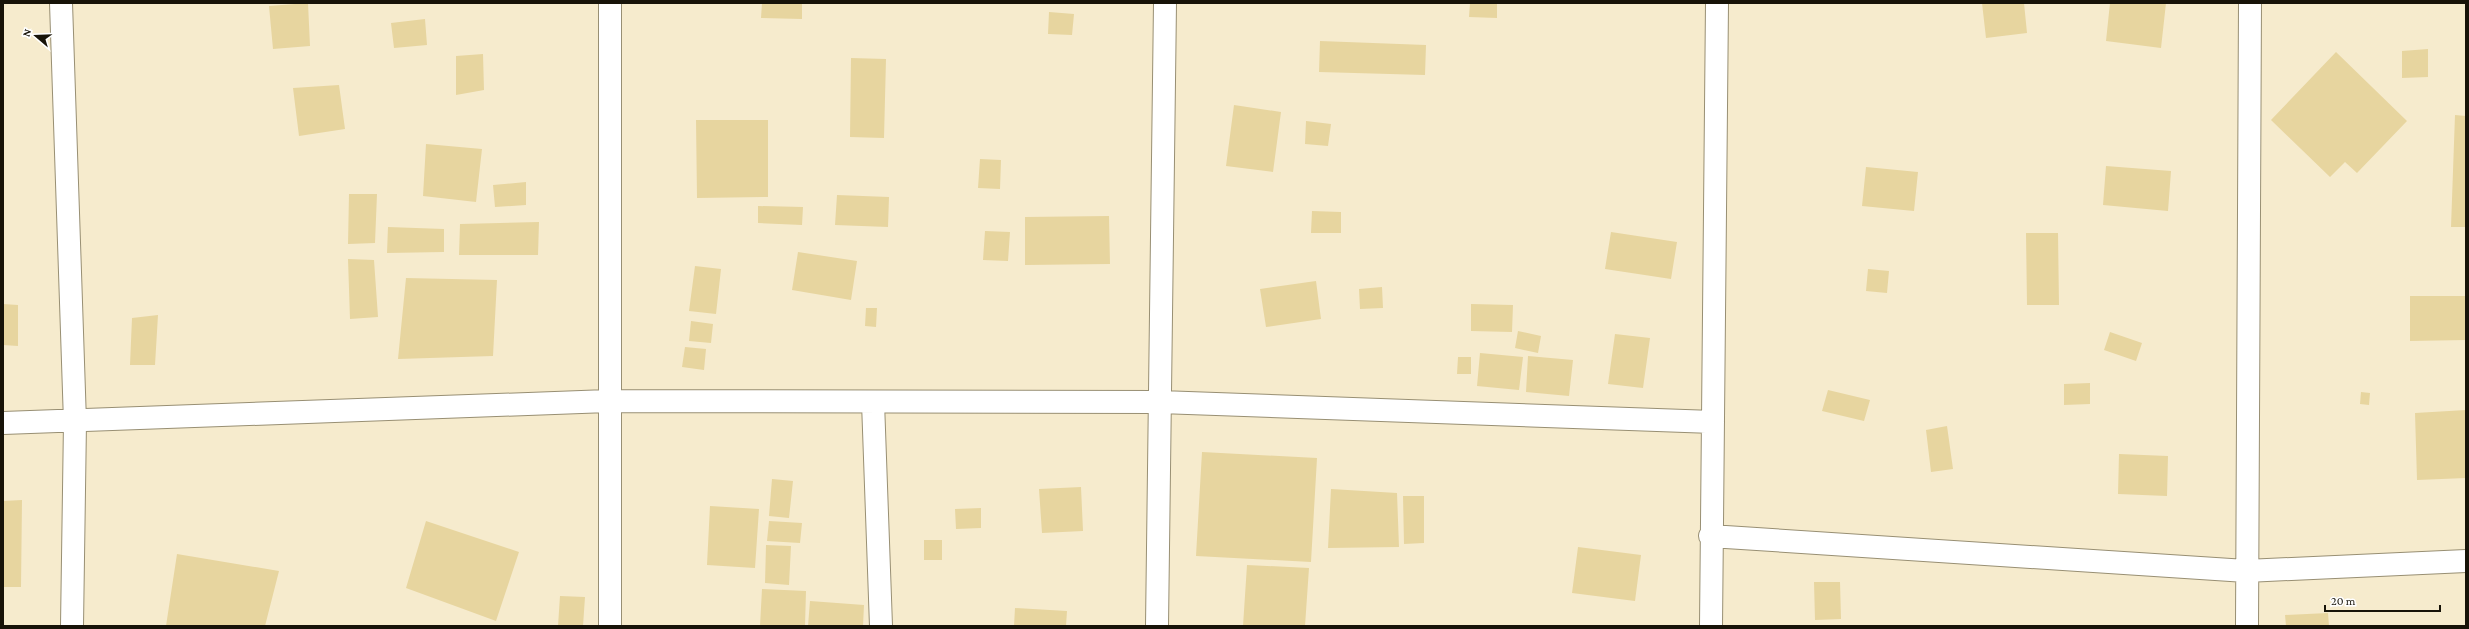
<svg xmlns="http://www.w3.org/2000/svg" width="2469" height="629" viewBox="0 0 2469 629" font-family="'Crimson Pro',serif">
  <rect width="100%" height="100%" fill="#f6ebcd"/>
  <path fill="#e7d59f" d="M308,3L310,46L273,49L269,6Z
    M762,3H802V19L761,18Z
    M1470,3H1497V18L1469,17Z
    M1982,3H2024L2027,33L1986,38Z
    M2110,3H2166L2161,48L2106,41Z
    M1049,12L1074,14L1072,35L1048,34Z
    M425,19L427,45L394,48L391,23Z
    M1320,41L1426,45L1425,75L1319,72Z
    M2428,49V77L2402,78V51Z
    M2336,52L2407,121L2357,173L2345,162L2330,177L2271,120Z
    M483,54L484,90L456,95V56Z
    M851,58L886,59L884,138L850,137Z
    M339,85L345,129L299,136L293,88Z
    M1234,105L1281,112L1273,172L1226,166Z
    M2455,115L2466,116V227H2451Z
    M696,120H768V197L697,198Z
    M1306,121L1331,124L1328,146L1305,144Z
    M426,144L482,149L476,202L423,196Z
    M980,159L1001,160L1000,189L978,188Z
    M2106,166L2171,171L2168,211L2103,205Z
    M1866,167L1918,172L1914,211L1862,206Z
    M526,182V205L495,207L493,185Z
    M349,194H377L375,243L348,244Z
    M837,195L889,197L888,227L835,225Z
    M758,206L803,207L802,225L758,223Z
    M1312,211L1341,212V233H1311Z
    M1109,216L1110,264L1025,265V217Z
    M539,222L538,255H459L460,224Z
    M388,227L444,229V252L387,253Z
    M985,231L1010,232L1008,261L983,260Z
    M1611,232L1677,242L1671,279L1605,269Z
    M2026,233H2058L2059,305H2027Z
    M798,252L857,261L851,300L792,290Z
    M348,259L374,260L378,317L350,319Z
    M695,266L721,269L716,314L689,311Z
    M1868,269L1889,271L1887,293L1866,291Z
    M406,278L497,280L493,356L398,359Z
    M1316,281L1321,319L1266,327L1260,289Z
    M1382,287L1383,308L1360,309L1359,289Z
    M2410,296H2466V340L2410,341Z
    M3,304L18,305V346L3,345Z
    M1471,304L1513,305L1512,332L1471,331Z
    M866,308H877L876,327L865,326Z
    M158,315L155,365H130L132,318Z
    M691,321L713,324L711,343L689,341Z
    M1518,331L1541,336L1538,353L1515,348Z
    M2110,332L2142,343L2136,361L2104,350Z
    M1615,334L1650,338L1643,388L1608,384Z
    M685,347L706,349L704,370L682,367Z
    M1480,353L1523,357L1519,390L1477,386Z
    M1528,356L1573,360L1569,396L1526,392Z
    M1458,357H1471V374H1457Z
    M2090,383V404L2064,405V384Z
    M1828,390L1870,400L1864,421L1822,411Z
    M2361,392L2370,393L2369,405L2360,404Z
    M2466,410V478L2417,480L2415,413Z
    M1947,426L1953,469L1931,472L1926,430Z
    M1202,452L1317,458L1311,562L1196,556Z
    M2119,454L2168,456L2167,496L2118,494Z
    M772,479L793,481L789,518L769,516Z
    M1081,487L1083,531L1042,533L1039,489Z
    M1331,489L1397,493L1399,547L1328,548Z
    M1403,496H1424V543L1404,544Z
    M22,500L21,587H3V501Z
    M710,506L759,509L755,568L707,565Z
    M981,508V528L956,529L955,509Z
    M426,521L519,552L496,621L406,588Z
    M769,521L802,523L800,543L767,541Z
    M924,540H942V560H924Z
    M766,545L791,546L789,585L765,583Z
    M1578,547L1641,555L1635,601L1572,593Z
    M177,554L279,571L265,626H166Z
    M1247,565L1309,568L1305,626H1243Z
    M1814,582H1840L1841,619L1815,620Z
    M762,589L806,591L805,626H760Z
    M560,596L585,597L583,626H558Z
    M810,601L864,605L863,626H808Z
    M1015,608L1067,611L1066,626H1014Z
    M2328,613L2329,626H2286L2285,615Z"/>
  <g fill="none" stroke-linecap="round" stroke-linejoin="round">
    <defs>
      <path id="minor" d="M61,3L75,422L72,626
        M610,3V626
        M873,402L881,626
        M3,423L608,401L1160,402L1713,422
        M1710,536L2246,571L2466,561
        M1157,626L1165,3
        M1711,626L1717,3
        M2247,626L2250,3"/>
    </defs>
    <use href="#minor" stroke="#988f73" stroke-width="24"/>
    <use href="#minor" stroke="#fff" stroke-width="22"/>
  </g>
  <rect width="2469" height="629" fill="none" stroke="#171308" stroke-width="8"/>
  <g transform="translate(36 36) rotate(289)" stroke="#ffffff" stroke-width="3" paint-order="stroke">
  <path d="M0-3L7 15L0 10L-7 15Z" fill="#171308"/>
  <text y="-6" font-size="11" font-weight="bold" text-anchor="middle" fill="#171308">N</text>
  </g>
  <path d="M2325 605v6h115v-6" fill="none" stroke="#171308" stroke-width="2"/>
  <text x="2331" y="605" font-size="12" fill="#171308" stroke="#ffffff" stroke-width="3" paint-order="stroke">20 m</text>
</svg>
